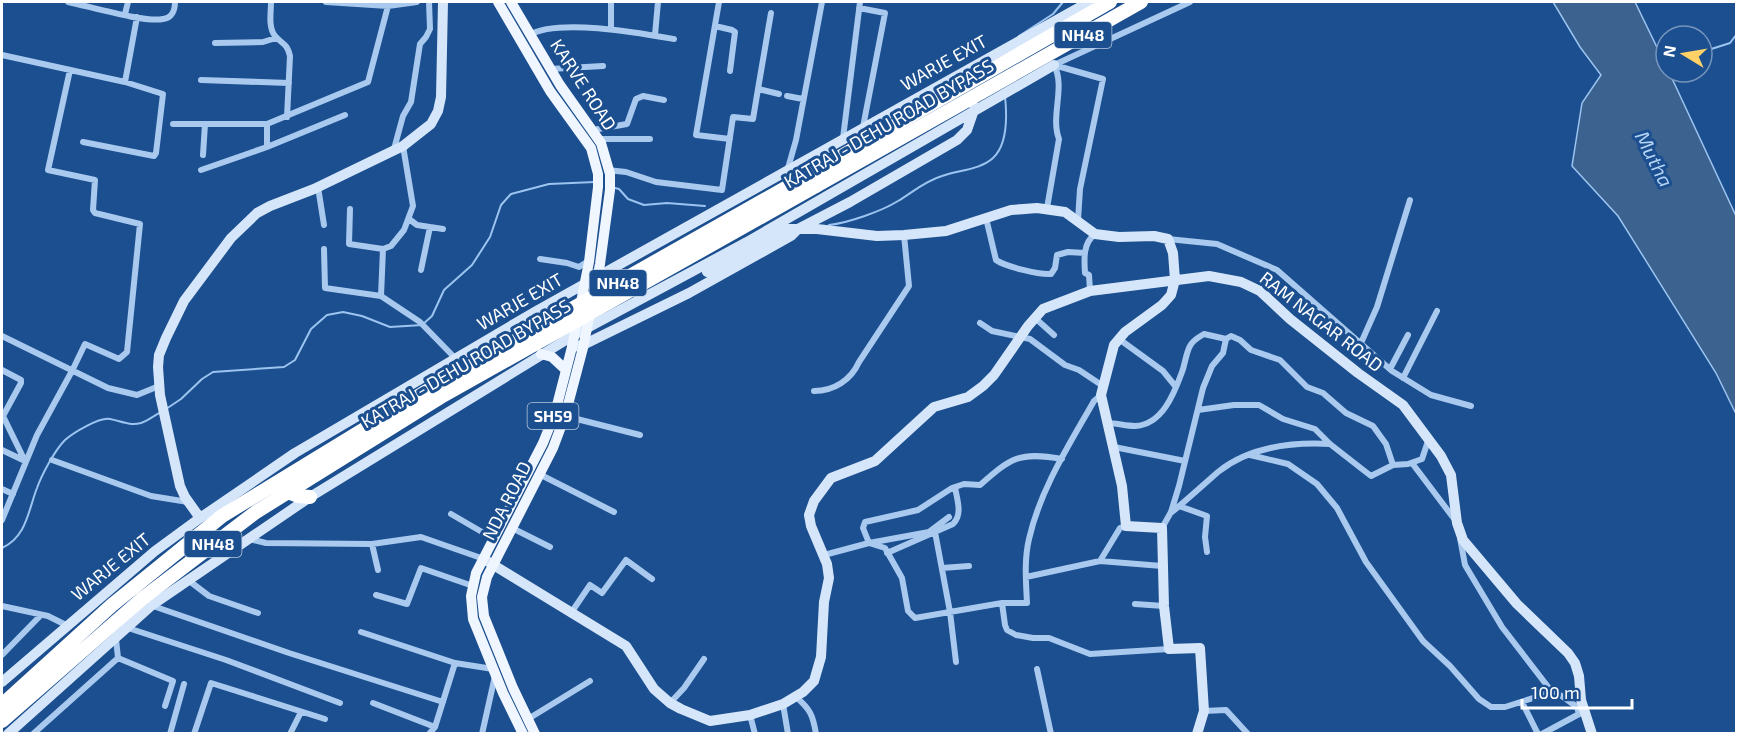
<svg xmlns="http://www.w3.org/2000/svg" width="1738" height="735" viewBox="0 0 1738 735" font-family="'Exo 2',sans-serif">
  <rect width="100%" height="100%" fill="#1b4f8f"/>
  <path fill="#3c6290" stroke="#9cc4f0" stroke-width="1.5" d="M1553,2H1635L1666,66V72H1669L1736,216V414L1716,373L1618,216L1572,166L1582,103L1601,75L1580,47Z"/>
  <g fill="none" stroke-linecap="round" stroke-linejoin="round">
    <path stroke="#9cc4f0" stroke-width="2" d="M1019,36L1053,14L1063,2
      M1702,52L1730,43L1736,35
      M615,188L619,189L628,199L644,205L667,203L705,206
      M829,225C848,223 882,211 898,201C913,192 925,181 942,176C958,170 980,170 993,158C1008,144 1007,115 1005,96
      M166,409L181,399L202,379L213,372L284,367L295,360L311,329L327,315L343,312L362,316L390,327L422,325L432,316L444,290L472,265L490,237L501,205L511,194L549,184L595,182
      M2,548C27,536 28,511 37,488C42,474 55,450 65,440C73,433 99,417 110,419C121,421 129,426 141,423C148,421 155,415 161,412"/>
    <path stroke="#a9c9ee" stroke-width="6" d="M68,2C88,6 145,23 163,19C172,18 175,10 175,2
      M271,2C271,13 268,27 275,36C283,45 287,43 290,56L287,117
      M326,2L388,6L417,2
      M719,2L696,135L730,139
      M859,8L885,13L863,127
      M771,13L758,89L779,94
      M125,14L128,2
      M715,26L732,30L735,32L730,71
      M611,29V2
      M529,35C558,18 640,33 674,39
      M655,35L658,2
      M215,43L263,42L276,38
      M2,55L125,82L163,94L156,153L154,156L83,142
      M550,69L603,66
      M201,80L289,83
      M125,82L137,17
      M787,96L803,99
      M173,124H267L368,82L388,6
      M593,130L627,124L636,99L643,96L664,100
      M843,138L860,2
      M599,139H650
      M267,147V124
      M394,149L403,116L411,102L420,44L426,37L430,29L429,2
      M203,155L205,124
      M788,168L796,140L822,2
      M201,170L267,147L345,115
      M607,170L626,172L656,182L722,190L733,117L753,119L758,89
      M318,187L324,225
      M1047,208L1059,139C1050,116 1066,87 1054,65
      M350,209L349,244L383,249L391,246L404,230L413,206L403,146
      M986,218L996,260C1004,266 1039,275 1051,274L1055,268L1057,255L1068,252L1085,253
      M409,219L417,225L443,229
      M1078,220L1080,189L1103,79L1054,65L1190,2
      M1168,239L1217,244L1277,270L1392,371L1431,395L1471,406
      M324,249L325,288L381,296L383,249
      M540,259L567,263L579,267L590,260
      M421,270L430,227
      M1090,291L1089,275L1085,273C1084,259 1083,243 1095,234
      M381,296L420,322L455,358
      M1035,318L1054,335
      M980,323L992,331L1030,339L1065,365L1079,370L1103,386
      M2,336L108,388L137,395L159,386
      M1119,339L1163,371L1176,387
      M1226,339L1231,336L1240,340L1251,350L1280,360L1307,387L1323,393L1346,413L1373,426L1386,444L1393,465
      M1361,343L1377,307L1410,200
      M1390,369L1408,335
      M2,370L21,380V383L3,416
      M1403,378L1437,311
      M814,391C834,391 851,380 859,362L909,286L904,235
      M1198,410L1234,405H1259L1283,419L1315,429L1330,444L1371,476L1393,465L1408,464L1422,459L1428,441
      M2,414L25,461
      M565,416L640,435
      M1107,423C1116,423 1126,426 1135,426C1162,425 1174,394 1182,372C1185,364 1186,353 1190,346C1193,340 1199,337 1204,334L1226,339L1223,353L1212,366L1203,388L1179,486L1171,512L1162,528
      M1114,447L1185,461
      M2,450L25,461
      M1250,455L1288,464L1317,484L1337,508L1366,562L1423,641L1450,666L1479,699L1491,707H1505L1552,692L1562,696L1577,707L1579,714
      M52,460L151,496L188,502
      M1412,463L1455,520
      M539,474L614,512
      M2,489L13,494
      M1179,506L1207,516L1205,537L1207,552
      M1172,512C1188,499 1203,485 1218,472C1249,447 1292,442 1330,444
      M451,514L494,539
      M949,517L929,532L869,543L863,528L865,522L918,510L952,488L964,484L980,485C1011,458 1019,451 1062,459
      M2,520L37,435L72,371L85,344L119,359L127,352L140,224L95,213L93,210L95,180L48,170L70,70
      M512,528L550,547
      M935,532L950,612L956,662
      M1460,538L1465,565L1502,627L1552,692
      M249,539L266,543L372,544L421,537L484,559
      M372,544L378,570
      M887,553L953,524C963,514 957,500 955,487
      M824,555L869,543L885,548L902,578L908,611L915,618L1002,603H1027C1026,582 1024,560 1029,539C1040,490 1069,445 1094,401L1101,395
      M1100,561L1162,566
      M942,568L969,566
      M1026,577L1100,561L1120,528L1126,526
      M188,580L209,596L258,613
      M376,595L407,604L421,568L473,586
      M1002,603L1005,625L1007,630L1016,635L1033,638H1049L1090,654L1169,649
      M1135,604L1164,606
      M2,606L48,616L66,625
      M153,606L289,653L443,702
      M571,613L590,585L602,593L626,560L652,579
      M128,628L226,660L340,703
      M361,632L455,663
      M2,655L41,615
      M118,658L173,681L165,706
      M1037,669L1051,734
      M796,697C810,709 813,715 816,734
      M1522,702L1538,734
      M373,703L435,727
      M670,703L684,688L704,659
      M783,704L788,734
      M1204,711L1226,710L1248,734
      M750,715L755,734
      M528,719L590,681
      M33,734L118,658L116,639
      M170,734L184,684
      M194,734L211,683L325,719
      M290,734L301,712
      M429,734L435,727L455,663L493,669
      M482,734L495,676
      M1542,734L1581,713"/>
    <path stroke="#d6e6fa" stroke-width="10" d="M707,272L788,229H817L877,236L904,235L946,231L1011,210L1037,208L1065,212L1095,234L1119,237L1154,236L1168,239L1173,253L1175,280L1171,295L1162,305L1125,332L1114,345L1101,395L1122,486L1126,526L1162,528L1164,606L1169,649L1200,648L1204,711L1197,734
      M572,347L583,345L689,293L791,236L798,229L850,202L957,140L967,130L975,107
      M200,518L185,497L180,486L160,395L158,367L159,355L166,338L184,301L231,238L257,213L270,206L314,189L403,146L431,124L438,111L441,97L443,2
      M487,561L626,646L654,689L670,703L681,709L710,721L750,715L783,704L803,692L814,681L821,657L824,602L829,578L827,564L811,526L809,515L814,501L831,478L875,461L934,407L968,397L983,386L994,375L1028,326L1043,309L1090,291L1209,276L1241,282L1260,291L1290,319L1358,373L1403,405L1441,456L1451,475L1457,523L1463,540L1517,604L1568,653L1575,663L1579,676L1581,700L1592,734
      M2,682L155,551L200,518L295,453L538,310L1089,2
      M8,734L152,605L310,497L574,335L747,242L1054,65"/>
    <path stroke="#f0f6ff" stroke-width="10" d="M498,2L550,91L591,148L598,174V187L589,262L572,347L555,413L543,443L476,573L471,596L473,619L503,693L523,734
      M511,2L560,85L601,143L610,174V190L600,264L583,348L565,416L553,448L487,577L482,597L484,616L513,688L535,734
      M541,354L552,357L566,370"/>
    <path stroke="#fff" stroke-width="14" d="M810,174L1110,2
      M816,186L1141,2
      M288,492L298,496L310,497
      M2,705L112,605L222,516L425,392
      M2,721L143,598L256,512L439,398"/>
    <path stroke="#fff" stroke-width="14" d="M425,392L810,174
      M439,398L816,186"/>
  </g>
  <g text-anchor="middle" stroke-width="6" stroke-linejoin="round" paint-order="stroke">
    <g fill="#1b4f8f" stroke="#bbcadd" stroke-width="1.5">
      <rect x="1054.5" y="22" width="57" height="26" rx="4.5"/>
      <rect x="589.5" y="270" width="57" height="26" rx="4.5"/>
      <rect x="527.5" y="403" width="51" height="26" rx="4.5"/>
      <rect x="184.5" y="531" width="57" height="26" rx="4.5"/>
    </g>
    <g font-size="16" font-weight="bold" fill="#fff">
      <text x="1083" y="41">NH48</text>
      <text x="618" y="289">NH48</text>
      <text x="553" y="422">SH59</text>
      <text x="213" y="550">NH48</text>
    </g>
    <g font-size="18" fill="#fff" stroke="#1b4f8f">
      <text transform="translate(944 63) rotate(-29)" y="6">WARJE EXIT</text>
      <text transform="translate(583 85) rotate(57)" y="6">KARVE ROAD</text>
      <text transform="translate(889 124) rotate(-30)" y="6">KATRAJ - DEHU ROAD BYPASS</text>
      <text transform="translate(520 302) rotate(-30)" y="6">WARJE EXIT</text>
      <text transform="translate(1321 322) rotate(38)" y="6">RAM NAGAR ROAD</text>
      <text transform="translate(466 364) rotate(-30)" y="6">KATRAJ - DEHU ROAD BYPASS</text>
      <text transform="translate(507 501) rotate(-63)" y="6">NDA ROAD</text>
      <text transform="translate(111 567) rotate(-39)" y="6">WARJE EXIT</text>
    </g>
    <g font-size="20" font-style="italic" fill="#b5d3f5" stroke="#1b4f8f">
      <text transform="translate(1654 159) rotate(63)" y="7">Mutha</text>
    </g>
  </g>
  <rect width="1738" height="735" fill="none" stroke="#ffffff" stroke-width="6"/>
  <g transform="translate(1684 54) rotate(281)"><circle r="28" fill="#1b4f8f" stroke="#7695bc" stroke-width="1.5"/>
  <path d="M0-4.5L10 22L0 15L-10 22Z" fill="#ffd166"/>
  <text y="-9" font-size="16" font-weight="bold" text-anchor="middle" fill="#ffffff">N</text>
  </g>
  <path d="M1522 699v9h110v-9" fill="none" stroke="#ffffff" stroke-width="3"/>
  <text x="1531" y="699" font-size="18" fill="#ffffff" stroke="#1b4f8f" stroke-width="4.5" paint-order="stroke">100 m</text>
</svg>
